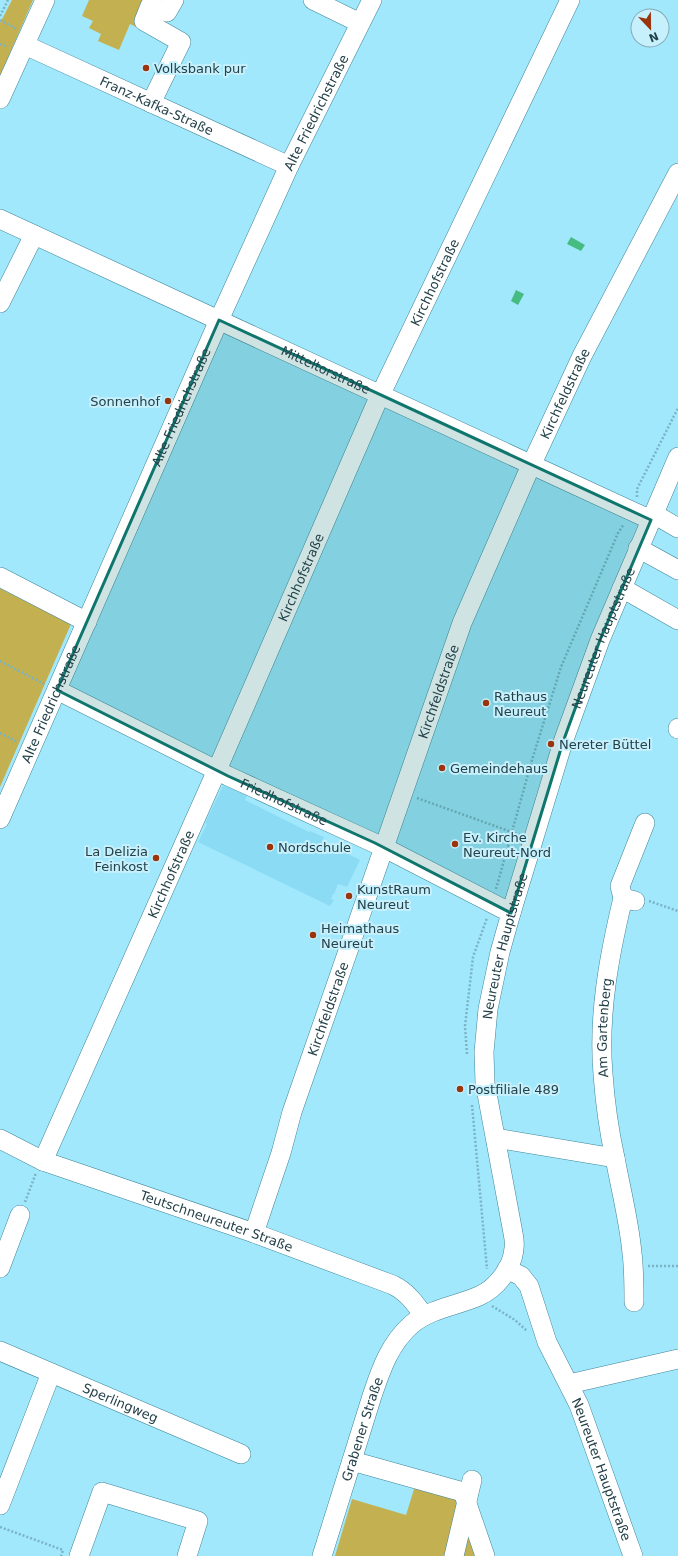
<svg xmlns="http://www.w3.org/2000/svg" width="678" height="1556" viewBox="0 0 678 1556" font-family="'DejaVu Sans',sans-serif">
  <rect width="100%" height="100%" fill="#a1e8fd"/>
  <path fill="#8adbf3" d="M224,784L247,795L245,800L309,832L310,831L324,837L322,841L360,860L347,887L338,884L334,894H333L331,899L334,900L330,906L198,842L207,824L205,823Z"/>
  <path fill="#c3b151" d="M12,0H33L0,76V23Z
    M89,0H149L165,15L155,36L130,24L119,50L98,41L101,34L89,28L93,21L82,16Z
    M0,588L71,624L0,787Z
    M415,1486L454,1496L459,1504L446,1556H335L352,1499L406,1515Z
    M464,1536L469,1537L477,1556H460Z"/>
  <path fill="#46bc82" d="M571,237L585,245L581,251L567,244Z
    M516,290L524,294L518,305L511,301Z"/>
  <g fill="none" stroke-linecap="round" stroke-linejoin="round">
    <defs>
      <g id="minor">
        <path d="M313,0L360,23"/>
        <path id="s1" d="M25,45L289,166"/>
        <path d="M0,99L45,0"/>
        <path d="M151,103L181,42L144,21L150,6L167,12L174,0"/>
        <path id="s2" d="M0,219L651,520"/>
        <path d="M0,303L34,235"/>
        <path d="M654,514L678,528"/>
        <path d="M638,548L678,570"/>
        <path d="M0,577L87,622"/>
        <path d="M622,588L678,620"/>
        <path id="s3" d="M57,690L228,776L383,847L511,913"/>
        <path d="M678,729V728"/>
        <path id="s4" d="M0,819L219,320L289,166L372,0"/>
        <path d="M623,898L620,886L645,823"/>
        <path d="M496,1138L615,1158"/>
        <path id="s5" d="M0,1139L43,1161L254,1233L393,1285C407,1292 415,1303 424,1316"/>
        <path id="s6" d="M43,1161L217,770L376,404L570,0"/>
        <path id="s7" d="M254,1233L281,1153L292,1112L462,623L528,472L582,356L678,173"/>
        <path d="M0,1268L20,1215"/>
        <path id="s8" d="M507,1269L521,1276L529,1286L547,1342L579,1405L633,1556"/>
        <path id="s9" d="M634,1302C634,1286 634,1269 632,1253C629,1221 621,1190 615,1158C609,1131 605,1102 603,1074C598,1015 609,956 623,898L635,901"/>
        <path id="s10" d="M0,1351L241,1454"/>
        <path d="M569,1384L678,1359"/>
        <path d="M352,1461L463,1492L485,1556"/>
        <path d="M0,1505L51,1373"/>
        <path d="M79,1556L102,1492L198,1521L187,1556"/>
        <path id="s11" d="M322,1556L372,1396C381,1369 390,1343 412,1324C432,1308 456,1306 479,1296C497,1288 513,1267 514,1248C515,1243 514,1238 513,1233L485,1083L484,1052L488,1009L500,952L511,913L563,742L600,640L678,457"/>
        <path d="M454,1556L472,1480"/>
      </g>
    </defs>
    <use href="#minor" stroke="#3f8599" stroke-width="20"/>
    <path stroke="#7ab3c4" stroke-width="2.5" stroke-dasharray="2 2" stroke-linecap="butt" d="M0,16L8,0
      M0,20L17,29
      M0,44L8,47
      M637,497V489L678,408
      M0,661L44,684
      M0,733L18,742
      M417,798L520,835
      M496,889L532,760L561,667L618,533L624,524
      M649,901L678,911
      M467,1054L465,1026L473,957L487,918
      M472,1105L487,1269
      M25,1202L36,1173
      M648,1266H678
      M492,1306L515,1320L527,1331
      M0,1527L63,1550L61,1556"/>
    <use href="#minor" stroke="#fff" stroke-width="19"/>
  </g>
  <path fill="#0f766e" fill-opacity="0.2" stroke="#0f766e" stroke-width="3" stroke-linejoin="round" d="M219,320L651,520L600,640L563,742L511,913L375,843L228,776L57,690Z"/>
  <g fill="#9a340c" stroke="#c7f0fd" stroke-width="1.5">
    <circle cx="146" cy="68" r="4"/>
    <circle cx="168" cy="401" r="4"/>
    <circle cx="486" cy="703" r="4"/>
    <circle cx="551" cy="744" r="4"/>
    <circle cx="442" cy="768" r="4"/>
    <circle cx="455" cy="844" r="4"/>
    <circle cx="270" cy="847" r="4"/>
    <circle cx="156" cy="858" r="4"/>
    <circle cx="349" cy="896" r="4"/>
    <circle cx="313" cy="935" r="4"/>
    <circle cx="460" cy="1089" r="4"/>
  </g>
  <g text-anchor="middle" stroke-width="4" stroke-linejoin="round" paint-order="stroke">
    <g font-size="13" fill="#244149" stroke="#c7f0fd" text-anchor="start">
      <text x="154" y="73">Volksbank pur</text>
      <text x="160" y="406" text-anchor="end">Sonnenhof</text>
      <text x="494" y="701">Rathaus<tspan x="494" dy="15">Neureut</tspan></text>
      <text x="559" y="749">Nereter Büttel</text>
      <text x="450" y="773">Gemeindehaus</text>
      <text x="463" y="842">Ev. Kirche<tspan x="463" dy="15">Neureut-Nord</tspan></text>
      <text x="278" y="852">Nordschule</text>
      <text x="148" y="856" text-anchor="end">La Delizia<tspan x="148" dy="15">Feinkost</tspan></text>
      <text x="357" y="894">KunstRaum<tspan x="357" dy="15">Neureut</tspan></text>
      <text x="321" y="933">Heimathaus<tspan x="321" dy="15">Neureut</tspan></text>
      <text x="468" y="1094">Postfiliale 489</text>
    </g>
    <g font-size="13" fill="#244149" stroke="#c7f0fd">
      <text dy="5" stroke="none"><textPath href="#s1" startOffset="145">Franz-Kafka-Straße</textPath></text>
      <text dy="5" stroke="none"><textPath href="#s4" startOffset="774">Alte Friedrichstraße</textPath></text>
      <text dy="5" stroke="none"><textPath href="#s6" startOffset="962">Kirchhofstraße</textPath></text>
      <text dy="5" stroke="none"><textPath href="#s2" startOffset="359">Mitteltorstraße</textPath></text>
      <text dy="5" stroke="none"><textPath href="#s7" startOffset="896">Kirchfeldstraße</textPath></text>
      <text dy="5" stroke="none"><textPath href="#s4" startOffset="450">Alte Friedrichstraße</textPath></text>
      <text dy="5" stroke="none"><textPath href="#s6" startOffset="638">Kirchhofstraße</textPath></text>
      <text dy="5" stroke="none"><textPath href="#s11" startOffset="1017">Neureuter Hauptstraße</textPath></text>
      <text dy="5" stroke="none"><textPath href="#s7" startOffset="572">Kirchfeldstraße</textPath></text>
      <text dy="5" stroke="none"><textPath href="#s4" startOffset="126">Alte Friedrichstraße</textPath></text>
      <text dy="5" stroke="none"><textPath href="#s3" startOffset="253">Friedhofstraße</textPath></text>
      <text dy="5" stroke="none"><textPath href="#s6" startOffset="314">Kirchhofstraße</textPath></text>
      <text dy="5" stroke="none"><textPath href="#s11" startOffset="693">Neureuter Hauptstraße</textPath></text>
      <text dy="5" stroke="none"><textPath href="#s7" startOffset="236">Kirchfeldstraße</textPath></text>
      <text dy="5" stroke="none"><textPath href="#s9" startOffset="277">Am Gartenberg</textPath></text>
      <text dy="5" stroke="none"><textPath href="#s5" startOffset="232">Teutschneureuter Straße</textPath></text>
      <text dy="5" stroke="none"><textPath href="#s10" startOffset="131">Sperlingweg</textPath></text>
      <text dy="5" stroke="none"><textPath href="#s11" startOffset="133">Grabener Straße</textPath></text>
      <text dy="5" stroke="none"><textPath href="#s8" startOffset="226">Neureuter Hauptstraße</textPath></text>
    </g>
  </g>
  <g transform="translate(650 28) rotate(158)"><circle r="19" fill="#c7f0fd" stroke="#86aab5"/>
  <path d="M0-3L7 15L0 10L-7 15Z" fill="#9a340c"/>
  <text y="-6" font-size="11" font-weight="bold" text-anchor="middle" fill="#244149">N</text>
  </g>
</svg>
